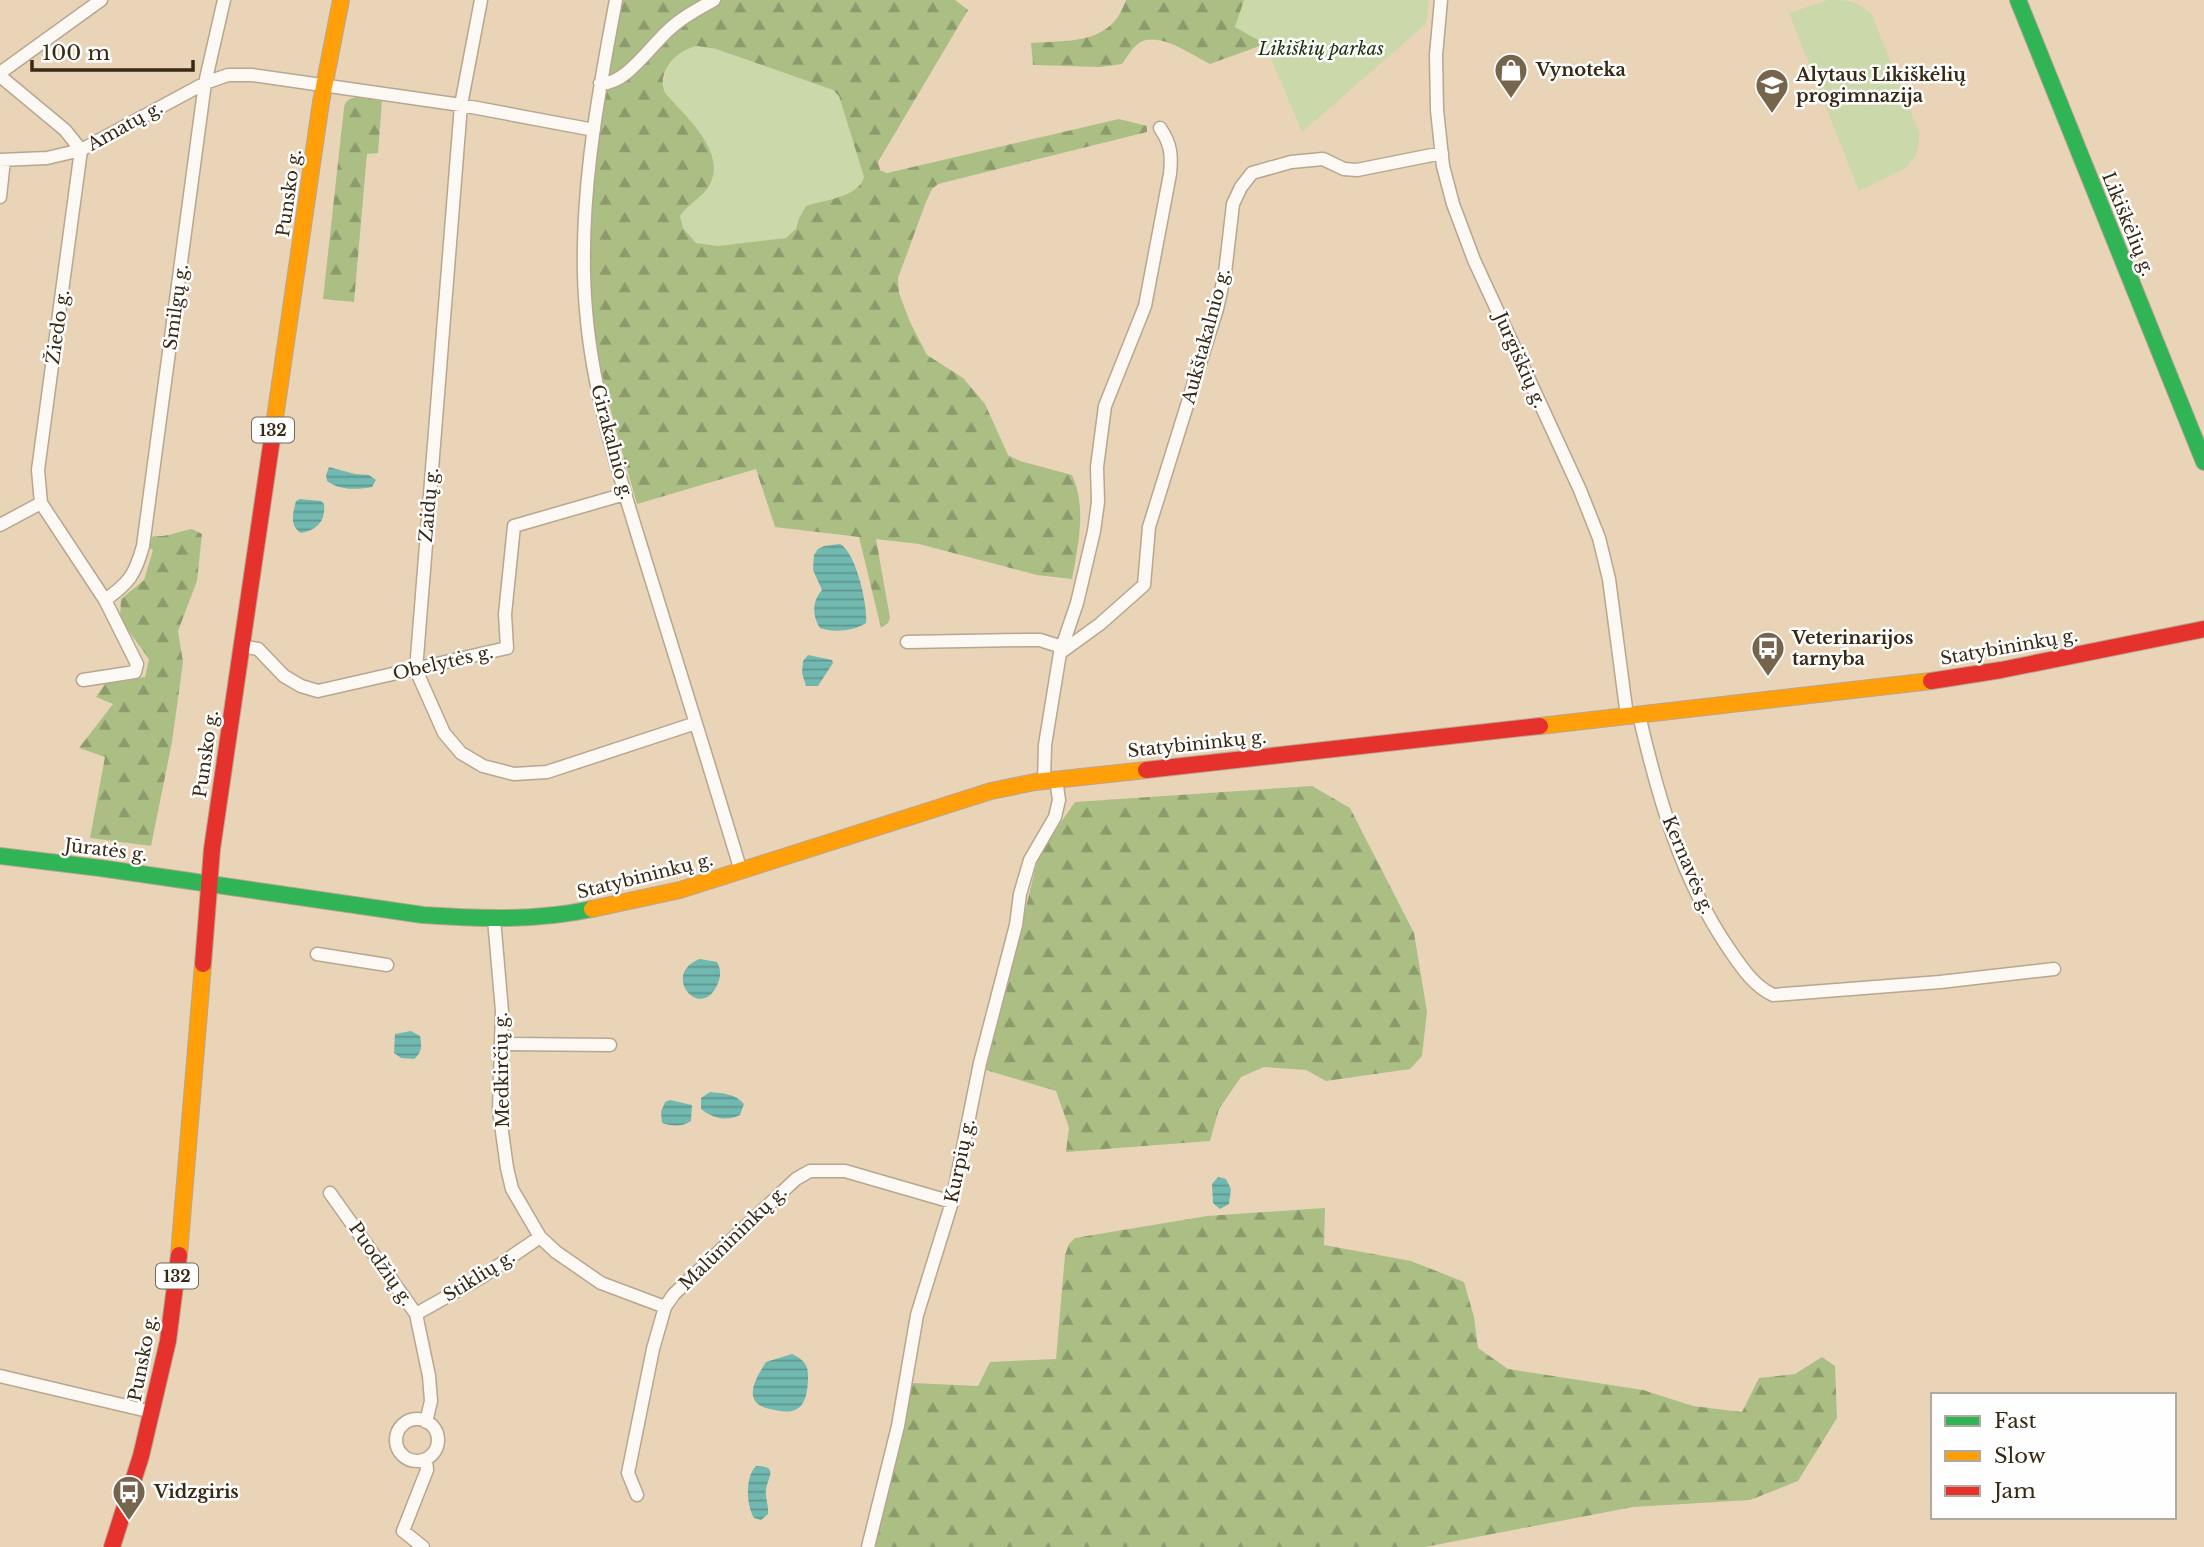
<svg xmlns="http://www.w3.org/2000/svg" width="2204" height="1547" viewBox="0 0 2204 1547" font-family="'Libre Baskerville',serif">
  <defs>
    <pattern id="forest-firs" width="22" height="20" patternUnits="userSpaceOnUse" patternTransform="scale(1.75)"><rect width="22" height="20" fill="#abbf85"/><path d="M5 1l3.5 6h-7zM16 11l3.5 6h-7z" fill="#8c9b6c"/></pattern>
    <pattern id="water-rules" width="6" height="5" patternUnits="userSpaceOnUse" patternTransform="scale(1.75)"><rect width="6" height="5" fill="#71b9b0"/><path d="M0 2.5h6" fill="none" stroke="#5e968e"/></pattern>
  </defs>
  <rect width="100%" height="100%" fill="#e9d4b7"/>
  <path fill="#cbd8a9" d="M1244,0H1429L1426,24L1302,132L1265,44L1235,27Z
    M1828,0C1849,0 1854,0 1871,13L1919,132V143L1916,155L1907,167L1859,191L1789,13Z
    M697,46L716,49L833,90L839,96L864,177C859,197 824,201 806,206L799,218L796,229L786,238L718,246L696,243L683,228L680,216L688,204L706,191L663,88L666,69L682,49Z"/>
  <path fill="url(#forest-firs)" fill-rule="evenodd" d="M622,0H955L968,10L878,162L880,170L887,173L1119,119L1147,126V132L938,184L932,189L926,202L898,278L899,293L910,322L927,355L963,378L985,404L1008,455L1020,461L1072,475C1087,507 1078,546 1072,579L1037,575L919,544L876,539L890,618L888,623L881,628L859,537L775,527L756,469L637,504C617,432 594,361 589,286C586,252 590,218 593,185C600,122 611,62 622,0ZM697,46L716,49L833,90L839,96L864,177C859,197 824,200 806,206L799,218L796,229L786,238L718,246L696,243L683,228L680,216C689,203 700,199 707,189C731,155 686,117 665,93C656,71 677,50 697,46Z
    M1126,0H1244L1235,27L1265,44L1210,64C1192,55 1160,32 1141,42C1133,46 1127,57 1122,64L1101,67L1033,65L1031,43C1071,40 1111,45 1126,0Z
    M358,97L382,101L378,153L367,154L354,302L323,299L344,108C345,100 350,98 358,97Z
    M192,529L202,534L197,581L178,631L183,662L172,742L151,846L90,838L105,757L79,748L113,704L96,697L105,684L145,677L149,659L120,619L121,599L144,580L153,550L147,547L153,536C165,538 179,531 192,529Z
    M1312,786L1350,808L1414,933L1427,1012L1422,1056L1410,1069L1326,1081L1306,1070L1264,1067L1241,1077L1219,1109L1210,1141L1066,1152L1069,1128L1056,1091L986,1070L1039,854L1075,802Z
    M1325,1208L1324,1245L1411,1261L1464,1282L1474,1317L1478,1348L1508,1369L1643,1390L1693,1406L1742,1412L1759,1378L1795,1374L1822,1357L1835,1366L1837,1418L1798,1481L1750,1500L1633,1507L1425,1547H874L913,1383L978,1386L990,1362L1056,1359L1065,1255L1069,1244L1075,1238L1207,1216Z"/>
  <path fill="url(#water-rules)" d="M329,467L355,474L369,475L376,480L372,487C357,490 338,490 327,481L326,475Z
    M300,499L321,501L324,504C326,521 317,530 301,533C289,525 293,513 296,501Z
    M840,544C856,552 868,606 866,623C854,631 834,633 820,628C812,616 812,601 822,590L813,570L814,555L818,549L824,546Z
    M808,655L832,660L833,663L818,686H806L802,673L803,661Z
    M700,959L717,962C721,969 721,976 718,983C702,1024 659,974 700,959Z
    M411,1031L420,1036C422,1046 422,1053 414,1059L401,1058L394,1053L395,1034Z
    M710,1092C722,1093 736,1094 744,1104L740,1115C727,1122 712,1118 701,1109V1098Z
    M670,1100L692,1105L691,1121C683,1127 671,1126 662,1123L661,1112L665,1102Z
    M1218,1177L1226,1179L1231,1189L1229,1204L1220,1209L1213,1203L1212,1184Z
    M792,1354C804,1360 809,1365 808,1379C807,1409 797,1416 770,1409C741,1403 755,1379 766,1362Z
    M756,1466C780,1466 767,1478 766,1490C765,1498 769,1506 768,1514L761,1520L754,1518C746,1505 745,1477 756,1466Z"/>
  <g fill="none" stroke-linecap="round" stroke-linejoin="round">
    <defs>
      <path id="street" d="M481,0L461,105L416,670L444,733L461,753L483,766L514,774L547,772L696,723
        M616,0C597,99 577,209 586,310C593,399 623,487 649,572C680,672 711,771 741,871
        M1441,0L1436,55L1437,110L1443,166L1453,204L1474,260L1580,490L1599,538L1609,579L1627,716
        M0,73L101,0
        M0,76L65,130L81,150L38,470L41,503L105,600L137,664L135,672L83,680
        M600,83C625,87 653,42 672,27C684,16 700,8 714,0
        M0,160L47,158L81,150L205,83L228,75H252L461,105L594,130
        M0,197L4,160
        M0,525L41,503
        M105,600C129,583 135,575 143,546L205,83L224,0
        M907,642L1024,640H1040L1062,647
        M241,646L258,649L284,676L301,686L318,691L507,648L505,614L514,526L625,494
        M1060,653L1100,624L1144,585L1149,527L1217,309L1225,273L1233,204L1241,187L1252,173L1291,162L1323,159L1344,169L1357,170L1442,153
        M1639,715C1658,797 1681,879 1729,949C1742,968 1753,985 1773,995L1940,982L2054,969
        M1044,781L1045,745L1060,653L1077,603L1094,531L1098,502L1097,467L1105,406L1145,306L1170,174C1172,155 1171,144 1160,128
        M494,919L502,1011L499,1110L507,1168L512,1189L540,1237L556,1252L601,1283L665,1307
        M317,954L387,965
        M502,1044L610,1045
        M330,1193L416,1314L429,1376L431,1401L426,1422
        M416,1314L480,1278L540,1237
        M0,1376L152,1412
        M396 1440a21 21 0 1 1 42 0a21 21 0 1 1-42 0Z
        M637,1495L628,1473L653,1349L665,1307L674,1294L796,1179L810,1171H845L952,1202
        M423,1547L403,1531L427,1470L426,1459
        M868,1547L898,1426L917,1315L952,1202L980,1063L1016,925L1020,894L1030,860L1055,817L1059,800L1056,779"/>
      <path id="fast" d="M2018,0L2204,462
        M0,856L100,868L423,915C480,919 536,921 592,909"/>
      <path id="slow" d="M274,425L321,102L341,0
        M1540,726L1931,681
        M592,909L680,890L991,791L1035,782L1146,770
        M179,1255L203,964"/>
      <path id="jam" d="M1931,681L2001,670L2204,629
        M1146,770L1540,726
        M203,964L212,849L274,425
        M112,1547L141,1456L168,1341L179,1255"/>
    </defs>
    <use href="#street" stroke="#b7a690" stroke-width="15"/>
    <use href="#fast" stroke="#b7a690" stroke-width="18"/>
    <use href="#slow" stroke="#b7a690" stroke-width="18"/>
    <use href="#jam" stroke="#b7a690" stroke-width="18"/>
    <use href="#street" stroke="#fcf9f4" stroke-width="12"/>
    <use href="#fast" stroke="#30b455" stroke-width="16"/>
    <use href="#slow" stroke="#ff9f0a" stroke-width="16"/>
    <use href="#jam" stroke="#e5322d" stroke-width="16"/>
  </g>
  <defs>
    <symbol id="shop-pin" viewBox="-11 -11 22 30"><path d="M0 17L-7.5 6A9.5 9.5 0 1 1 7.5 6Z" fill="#76654d" stroke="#fefefe"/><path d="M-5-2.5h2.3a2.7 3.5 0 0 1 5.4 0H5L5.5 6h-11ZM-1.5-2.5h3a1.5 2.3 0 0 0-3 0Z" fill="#fff"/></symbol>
    <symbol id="school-pin" viewBox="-11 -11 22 30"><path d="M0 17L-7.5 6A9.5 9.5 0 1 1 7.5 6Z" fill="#76654d" stroke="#fefefe"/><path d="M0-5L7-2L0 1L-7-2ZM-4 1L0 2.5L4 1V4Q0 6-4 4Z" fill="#fff"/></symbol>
    <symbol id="bus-pin" viewBox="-11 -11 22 30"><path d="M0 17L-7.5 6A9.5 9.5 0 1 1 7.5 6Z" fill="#76654d" stroke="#fefefe"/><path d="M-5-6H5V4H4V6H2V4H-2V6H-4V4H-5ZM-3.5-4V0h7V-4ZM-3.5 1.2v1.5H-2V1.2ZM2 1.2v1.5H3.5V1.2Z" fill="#fff"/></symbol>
  </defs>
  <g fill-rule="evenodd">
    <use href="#shop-pin" x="1492" y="51" width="38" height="52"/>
    <use href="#school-pin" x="1753" y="66" width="38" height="52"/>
    <use href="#bus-pin" x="1749" y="629" width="38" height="52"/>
    <use href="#bus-pin" x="110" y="1473" width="38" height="52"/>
  </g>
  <g text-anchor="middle" stroke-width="5" stroke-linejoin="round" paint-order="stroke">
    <g fill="#fefefe" stroke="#73695a" stroke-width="2">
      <rect x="252" y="417.5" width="42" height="25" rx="5"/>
      <rect x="156" y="1263.5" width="42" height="25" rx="5"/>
    </g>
    <g font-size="16" font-weight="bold" fill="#382914">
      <text x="273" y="436">132</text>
      <text x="177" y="1282">132</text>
    </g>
    <g font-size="18" font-style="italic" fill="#1d3110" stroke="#fefefe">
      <text x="1321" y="55">Likiškių parkas</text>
    </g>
    <g font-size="18" font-weight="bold" fill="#382914" stroke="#fefefe" text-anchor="start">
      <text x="1536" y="76">Vynoteka</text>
      <text x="1796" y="81">Alytaus Likiškėlių<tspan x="1796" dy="21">progimnazija</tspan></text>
      <text x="1792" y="644">Veterinarijos<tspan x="1792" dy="21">tarnyba</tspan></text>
      <text x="154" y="1498">Vidzgiris</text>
    </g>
    <g font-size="18" fill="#382914" stroke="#fefefe">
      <text transform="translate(125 126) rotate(-29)" y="6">Amatų g.</text>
      <text transform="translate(289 193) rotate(-82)" y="6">Punsko g.</text>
      <text transform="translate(2128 224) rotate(68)" y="6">Likiškėlių g.</text>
      <text transform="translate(176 307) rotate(-82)" y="6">Smilgų g.</text>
      <text transform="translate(58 327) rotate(-82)" y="6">Žiedo g.</text>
      <text transform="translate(1206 336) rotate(-75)" y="6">Aukštakalnio g.</text>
      <text transform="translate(1520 360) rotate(66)" y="6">Jurgiškių g.</text>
      <text transform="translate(612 442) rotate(75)" y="6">Girakalnio g.</text>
      <text transform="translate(429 505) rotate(-85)" y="6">Zaidų g.</text>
      <text transform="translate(2009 647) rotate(-10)" y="6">Statybininkų g.</text>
      <text transform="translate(443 663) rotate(-13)" y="6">Obelytės g.</text>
      <text transform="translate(1197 744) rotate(-6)" y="6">Statybininkų g.</text>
      <text transform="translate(206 754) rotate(-82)" y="6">Punsko g.</text>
      <text transform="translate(106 850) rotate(7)" y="6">Jūratės g.</text>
      <text transform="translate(1688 865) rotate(67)" y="6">Kernavės g.</text>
      <text transform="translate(645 876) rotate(-14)" y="6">Statybininkų g.</text>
      <text transform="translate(502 1070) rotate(-91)" y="6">Medkirčių g.</text>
      <text transform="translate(960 1161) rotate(-78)" y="6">Kurpių g.</text>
      <text transform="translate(733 1238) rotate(-44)" y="6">Malūnininkų g.</text>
      <text transform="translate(381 1264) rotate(55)" y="6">Puodžių g.</text>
      <text transform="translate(479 1276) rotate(-32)" y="6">Stiklių g.</text>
      <text transform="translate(143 1358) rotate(-79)" y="6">Punsko g.</text>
    </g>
  </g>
  <rect x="1931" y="1393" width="245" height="126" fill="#fefefe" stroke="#afa9a0" stroke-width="2"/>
  <rect x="1945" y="1416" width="35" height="10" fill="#30b455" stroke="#afa9a0" stroke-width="2"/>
  <text x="1994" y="1428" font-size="21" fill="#382914">Fast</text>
  <rect x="1945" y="1451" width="35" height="10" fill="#ff9f0a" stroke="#afa9a0" stroke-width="2"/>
  <text x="1994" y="1463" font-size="21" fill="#382914">Slow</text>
  <rect x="1945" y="1486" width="35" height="10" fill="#e5322d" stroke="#afa9a0" stroke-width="2"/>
  <text x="1994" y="1498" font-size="21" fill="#382914">Jam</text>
  <path d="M32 60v10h161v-10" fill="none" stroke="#382914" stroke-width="3.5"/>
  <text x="42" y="60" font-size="21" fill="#382914" stroke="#fefefe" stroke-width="5" paint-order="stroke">100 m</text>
</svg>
